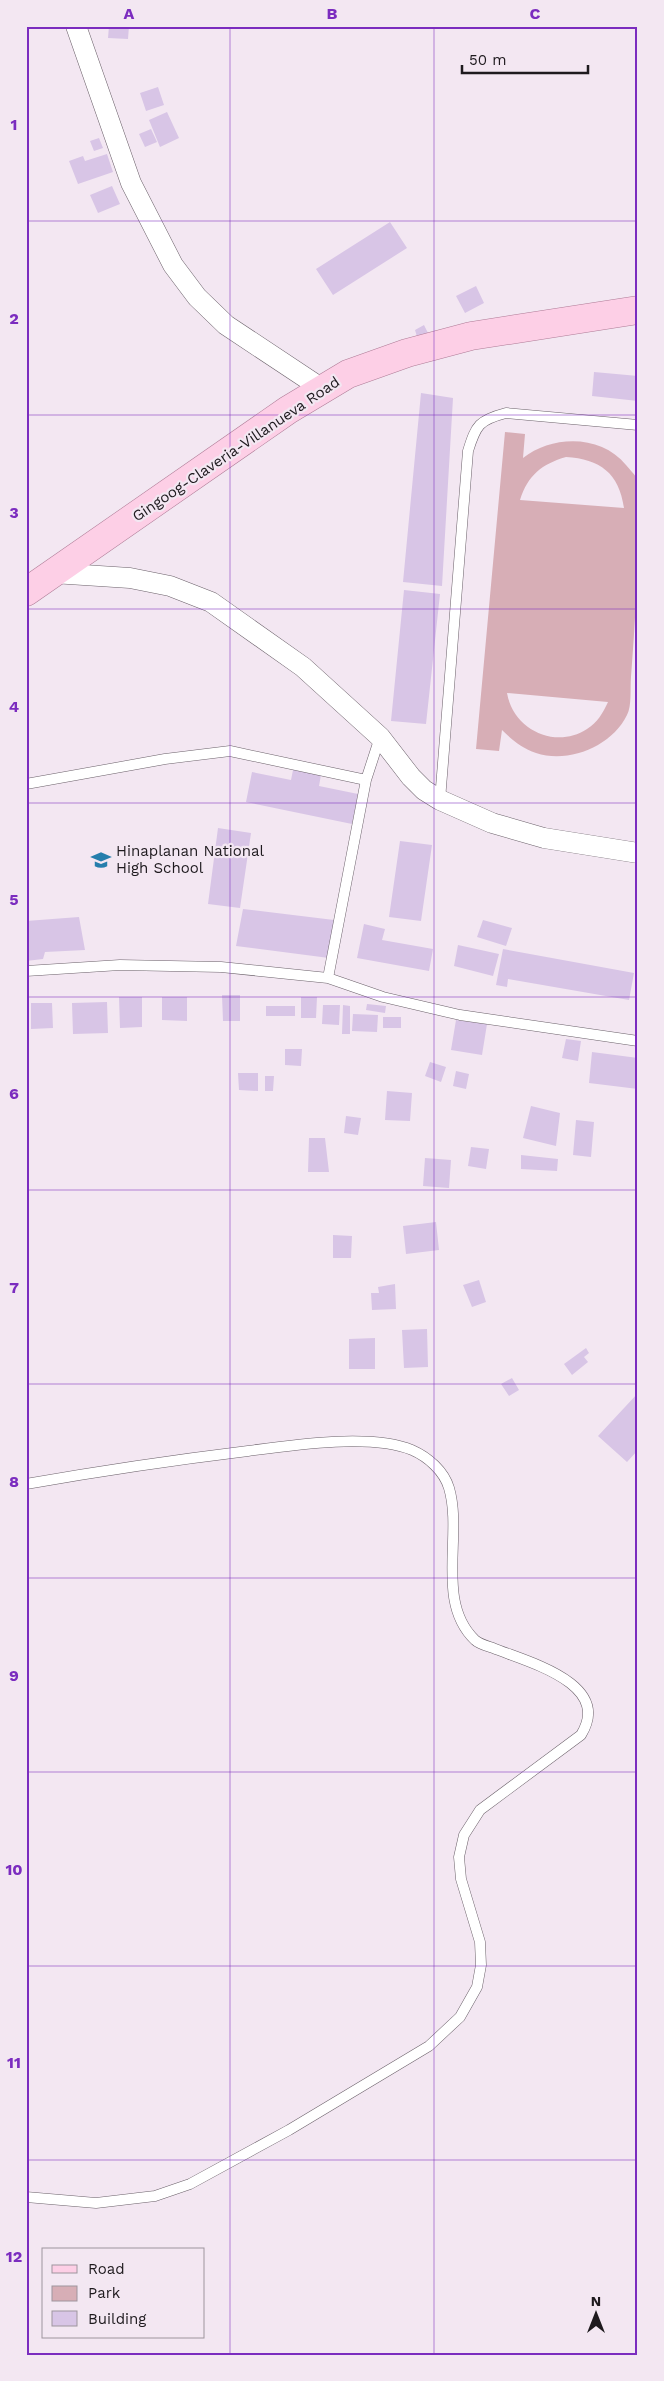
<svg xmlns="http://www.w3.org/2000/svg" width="664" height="2381" viewBox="0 0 664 2381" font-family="'Work Sans',sans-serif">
  <rect width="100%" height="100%" fill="#f3e7f2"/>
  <path fill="#d7aeb6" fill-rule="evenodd" d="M505,432L525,434L523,458C552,435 601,434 626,465C629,469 636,475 637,480C641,492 638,510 638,522C638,574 635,625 631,677C630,688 632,706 627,715C612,746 569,764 536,753C522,748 512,740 502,730L499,751L476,749ZM566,457C600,459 619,473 624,508L520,500C528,475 542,464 566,457ZM507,693L608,702C603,713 597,723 587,729C555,750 513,729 507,693Z"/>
  <path fill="#d8c5e6" d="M109,26H129L128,39L108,38Z
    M158,87L164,105L146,111L140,93Z
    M167,112L179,138L160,147L149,120Z
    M151,129L157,142L145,147L139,134Z
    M99,138L103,148L94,151L90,141Z
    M107,154L113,172L78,184L69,161L83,156L85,161Z
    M112,186L120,204L98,213L90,195Z
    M390,222L407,248L333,295L316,269Z
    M476,286L484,303L465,313L456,296Z
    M424,325L429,335L418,340L415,330Z
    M594,372L638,376V401L592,396Z
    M421,393L453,398L442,586L403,582Z
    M404,590L440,594L426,724L391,721Z
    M293,770L321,775L319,786L358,794L352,824L246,802L252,772L291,780Z
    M218,828L251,833L240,908L208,904Z
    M400,841L432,845L421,921L389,917Z
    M243,909L334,920L329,958L236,946Z
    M79,917L85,950L45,952L43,959L26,961V921Z
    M483,920L512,928L506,946L477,937Z
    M364,924L385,929L382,940L433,949L429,971L357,958Z
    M458,945L499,954L493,976L454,966Z
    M503,949L634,973L629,1000L508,979L507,987L496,985Z
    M222,995H240V1021H223Z
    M119,997H142V1027L120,1028Z
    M162,997H187V1021L162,1020Z
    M301,997H317L316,1018H301Z
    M107,1002L108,1033L73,1034L72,1003Z
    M31,1003H52L53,1028L31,1029Z
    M367,1004L386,1006L385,1013L366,1010Z
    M323,1005H340L339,1025L322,1024Z
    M343,1005L350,1006V1034H342Z
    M266,1006H295V1016H266Z
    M353,1014L378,1015L377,1032L352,1031Z
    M383,1017H401V1028H383Z
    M456,1020L487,1024L482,1055L451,1050Z
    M566,1039L581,1041L578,1061L562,1058Z
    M285,1049H302L301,1066L285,1065Z
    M592,1052L638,1058V1089L589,1083Z
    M430,1062L446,1067L441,1082L425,1076Z
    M456,1071L469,1074L466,1089L453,1086Z
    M238,1073H258V1091L239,1090Z
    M265,1076H274L273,1091H265Z
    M387,1091L412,1093L410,1121L385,1120Z
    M531,1106L560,1113L556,1146L523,1138Z
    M346,1116L361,1118L358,1135L344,1133Z
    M576,1120L594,1122L591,1157L573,1155Z
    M309,1138H325L329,1172H308Z
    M471,1147L489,1149L486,1169L468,1166Z
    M521,1155L558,1159L557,1171L521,1169Z
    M425,1158L451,1160L449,1188L423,1186Z
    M436,1222L439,1250L406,1254L403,1226Z
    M333,1235L352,1236L351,1258H333Z
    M479,1280L486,1302L472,1307L463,1285Z
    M395,1284L396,1309L372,1310L371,1293H379L378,1287Z
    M427,1329L428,1367L404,1368L402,1330Z
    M375,1338V1369H349V1339Z
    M586,1348L589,1353L584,1357L588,1362L572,1375L564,1364Z
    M512,1378L519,1390L509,1396L501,1384Z
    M638,1393V1450L627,1462L598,1436Z"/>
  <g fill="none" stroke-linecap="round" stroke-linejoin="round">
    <defs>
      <path id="lane" d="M26,784L165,759L230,751L366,780
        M440,800L468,451C476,425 479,420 506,413L638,425
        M26,971L120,965L221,967L328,978L383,997L460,1015L638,1041
        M328,978L366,780L380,737
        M26,1484C100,1471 174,1460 248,1451C292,1445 371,1433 412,1450C428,1457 444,1471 449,1488C463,1535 435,1602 475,1640C479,1644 487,1646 493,1648C527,1662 613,1683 581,1735L480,1810L464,1835L459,1857L461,1879L480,1942L481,1965L477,1987L460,2017L429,2046L289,2130L190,2184L155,2196L96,2203L26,2197"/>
      <path id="street" d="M76,26L131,183L173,265L197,297L226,325L321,388
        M53,573L130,578L170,586L211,602L303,667L380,737L411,777L424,790L440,800L492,823L544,838L638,853"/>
      <path id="primary" d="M26,592L288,410L348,374L407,353L471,336L638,310"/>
    </defs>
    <use href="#lane" stroke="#6b616a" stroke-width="11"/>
    <use href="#street" stroke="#6b616a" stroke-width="21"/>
    <use href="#primary" stroke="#ae7b96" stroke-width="29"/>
    <use href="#lane" stroke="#fff" stroke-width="10"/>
    <use href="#street" stroke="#fff" stroke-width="20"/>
    <use href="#primary" stroke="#fdcfe6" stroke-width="28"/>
  </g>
  <path fill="none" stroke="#7b2cbf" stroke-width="1" stroke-opacity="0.55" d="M230,26V2355M434,26V2355M26,221H638M26,415H638M26,609H638M26,803H638M26,997H638M26,1190H638M26,1384H638M26,1578H638M26,1772H638M26,1966H638M26,2160H638"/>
  <defs>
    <symbol id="school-bare" viewBox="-9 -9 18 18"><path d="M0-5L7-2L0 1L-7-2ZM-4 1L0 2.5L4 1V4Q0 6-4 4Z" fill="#257eac" stroke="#f3e7f2" stroke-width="2.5" paint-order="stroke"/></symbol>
  </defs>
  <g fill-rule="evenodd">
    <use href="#school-bare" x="87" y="846" width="28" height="28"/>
  </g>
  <g text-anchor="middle" stroke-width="4.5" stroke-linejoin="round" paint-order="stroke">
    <g font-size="15" fill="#1e1a1e" stroke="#f3e7f2">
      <text transform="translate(236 449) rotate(-34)" y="5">Gingoog-Claveria-Villanueva Road</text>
    </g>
    <g font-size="15" fill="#1e1a1e" stroke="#f3e7f2" text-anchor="start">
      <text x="116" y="856">Hinaplanan National<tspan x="116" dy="17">High School</tspan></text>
    </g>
  </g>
  <rect width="664" height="2381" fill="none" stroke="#f3e7f2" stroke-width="55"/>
  <rect x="42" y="2248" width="162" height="90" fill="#f3e7f2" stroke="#9e959d"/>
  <rect x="52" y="2265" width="25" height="8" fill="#fdcfe6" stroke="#9e959d"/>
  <text x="88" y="2274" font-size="15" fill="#1e1a1e">Road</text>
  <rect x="52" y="2286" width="25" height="15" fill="#d7aeb6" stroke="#9e959d"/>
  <text x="88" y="2298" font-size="15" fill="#1e1a1e">Park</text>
  <rect x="52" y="2311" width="25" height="15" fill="#d8c5e6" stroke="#9e959d"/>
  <text x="88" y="2324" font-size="15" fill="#1e1a1e">Building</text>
  <g transform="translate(596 2314)" stroke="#f3e7f2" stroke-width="4" paint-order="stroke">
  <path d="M0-4L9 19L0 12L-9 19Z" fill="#1e1a1e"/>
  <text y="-8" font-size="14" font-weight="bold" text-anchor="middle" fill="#1e1a1e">N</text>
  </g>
  <path d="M462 65v8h126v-8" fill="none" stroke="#1e1a1e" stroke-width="2.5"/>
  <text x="469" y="65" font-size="15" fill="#1e1a1e" stroke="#f3e7f2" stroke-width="4" paint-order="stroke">50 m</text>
  <rect x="28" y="28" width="608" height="2326" fill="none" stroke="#7b2cbf" stroke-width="2"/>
  <g font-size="16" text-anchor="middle" font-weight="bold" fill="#7b2cbf">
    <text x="129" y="19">A</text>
    <text x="332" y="19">B</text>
    <text x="535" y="19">C</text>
    <text x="14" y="130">1</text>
    <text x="14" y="324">2</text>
    <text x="14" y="518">3</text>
    <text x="14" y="712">4</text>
    <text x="14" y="905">5</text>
    <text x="14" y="1099">6</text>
    <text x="14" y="1293">7</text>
    <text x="14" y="1487">8</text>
    <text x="14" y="1681">9</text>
    <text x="14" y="1875">10</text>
    <text x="14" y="2068">11</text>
    <text x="14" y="2262">12</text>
  </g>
</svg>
